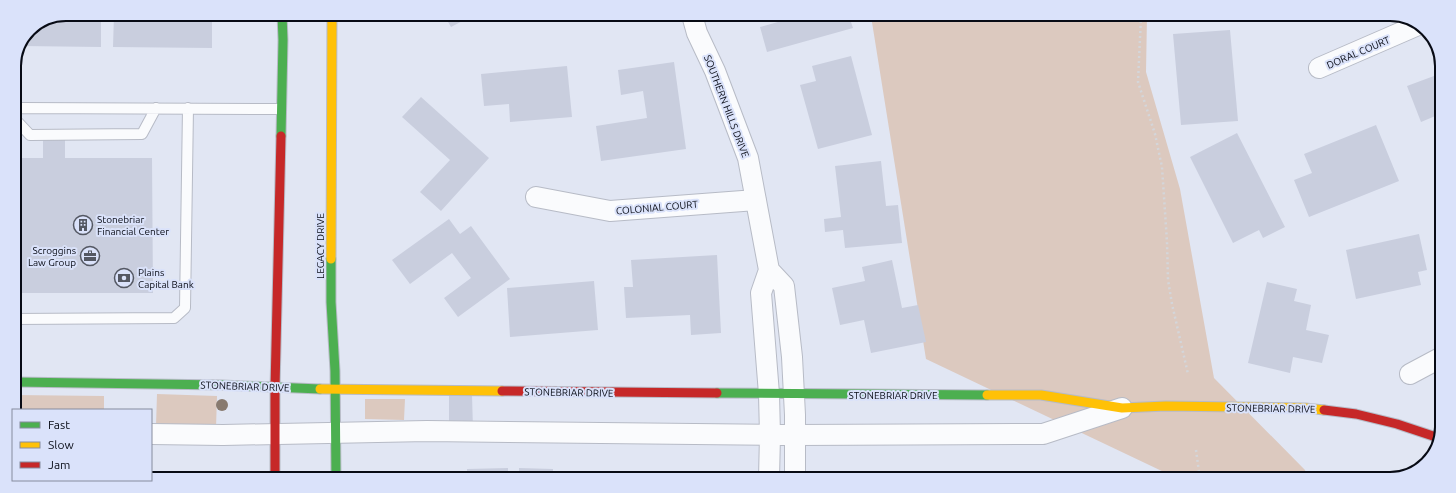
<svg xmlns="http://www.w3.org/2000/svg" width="1456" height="493" viewBox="0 0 1456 493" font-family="Ubuntu,sans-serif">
  <rect width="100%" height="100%" fill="#e1e6f3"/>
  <path fill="#dcc9bf" d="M871,16H1147L1146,72L1180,189L1214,378L1305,470L1307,479H1167L1166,473L926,359Z
    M157,394L217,396L216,428L156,426Z
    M14,395L104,396V410H14Z
    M365,399H405L404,420L365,419Z"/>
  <path fill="#c9cede" d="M66,14H101V47L22,46L29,29Z
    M114,14H212V48L113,47Z
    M444,15H474L451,27Z
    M558,15H587V16L558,19Z
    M784,15L849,16L853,28L767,52L760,27L785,20Z
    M1230,30L1238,121L1181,125L1173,34Z
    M851,56L872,135L818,149L800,85L816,81L812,66Z
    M674,62L686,149L601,161L596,126L647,118L643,91L621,95L618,70Z
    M567,66L572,117L510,122L509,104L484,106L481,74Z
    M1442,73L1441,119L1440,114L1421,122L1407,86Z
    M421,97L489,158L441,211L420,192L450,160L402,117Z
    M1376,125L1399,181L1309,217L1294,180L1312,173L1304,154Z
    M65,131V158H152L153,293H14V158H43V132Z
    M1237,133L1285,227L1263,238L1259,230L1233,243L1190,157Z
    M881,161L886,206L898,205L902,243L845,248L843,230L825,232L824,219L841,217L835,166Z
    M449,219L460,234L471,226L510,279L458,317L444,298L471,278L452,253L410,284L392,260Z
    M1419,234L1427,270L1418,272L1421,285L1356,299L1346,250Z
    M717,255L721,333L691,335L690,315L626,318L624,287H633L631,260Z
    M892,260L902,308L918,305L926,342L871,353L864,320L840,325L832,288L865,281L862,267Z
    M594,281L598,330L510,337L507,288Z
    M1267,282L1297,289L1294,301L1311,305L1306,330L1329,335L1322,363L1293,357L1290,373L1248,363Z
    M449,395H472L473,429H449Z
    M508,468V477H467V469Z
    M519,468L553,469V477H519Z
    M567,471H594V477H567Z
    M689,471V478L640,477V474Z"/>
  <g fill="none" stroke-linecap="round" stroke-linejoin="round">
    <defs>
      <path id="lane" d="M14,109L21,108L281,109
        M14,118L30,135L142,134L156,108
        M14,319L174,318L185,308L188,108"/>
      <path id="street" d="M692,15L697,33L715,71L748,158L769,270L761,293L769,394L770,435L769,478
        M1319,68L1418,25
        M536,197L610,211L756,200
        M769,270L784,286L792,357L795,415V478
        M1410,374L1440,358
        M151,434L223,435L427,431L796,435L1043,434L1122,408"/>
      <path id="fast" d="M281,136L283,40L282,14
        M331,259V302L335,371L336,477
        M14,382L222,385L320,389
        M717,393L987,395"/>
      <path id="slow" d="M331,259L332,15
        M320,389L502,391
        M987,395H1041L1122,408L1166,406L1305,408L1324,410"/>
      <path id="jam" d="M502,391L717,393
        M1324,410L1356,414L1397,424L1439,438
        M275,477V388L281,136"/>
    </defs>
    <use href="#lane" stroke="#b7bbc6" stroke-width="12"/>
    <use href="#street" stroke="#b7bbc6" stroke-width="22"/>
    <use href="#fast" stroke="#b7bbc6" stroke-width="11"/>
    <use href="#slow" stroke="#b7bbc6" stroke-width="11"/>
    <use href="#jam" stroke="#b7bbc6" stroke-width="11"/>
    <path stroke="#d4d6da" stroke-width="2.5" stroke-dasharray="2 3" stroke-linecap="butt" d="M1141,16L1138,82L1155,134L1162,167L1167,242L1168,280L1172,304L1188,374
      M1196,450L1200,479"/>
    <use href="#lane" stroke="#fafbfd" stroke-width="10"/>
    <use href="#street" stroke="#fafbfd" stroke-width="20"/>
    <use href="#fast" stroke="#4caf50" stroke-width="9"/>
    <use href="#slow" stroke="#ffc107" stroke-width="9"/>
    <use href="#jam" stroke="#c62828" stroke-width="9"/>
  </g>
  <circle fill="#887a6f" cx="222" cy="405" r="6"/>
  <defs>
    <symbol id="building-ring" viewBox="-11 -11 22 22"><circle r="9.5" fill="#dae2fa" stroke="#545863" stroke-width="1.5"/><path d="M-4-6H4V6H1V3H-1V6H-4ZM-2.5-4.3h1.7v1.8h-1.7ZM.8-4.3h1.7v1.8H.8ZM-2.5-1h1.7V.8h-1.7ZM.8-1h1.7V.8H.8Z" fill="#545863"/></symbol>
    <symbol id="office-ring" viewBox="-11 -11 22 22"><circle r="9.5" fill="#dae2fa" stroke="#545863" stroke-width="1.5"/><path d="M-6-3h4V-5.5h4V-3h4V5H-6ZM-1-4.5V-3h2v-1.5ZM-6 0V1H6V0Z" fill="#545863"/></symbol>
    <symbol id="bank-ring" viewBox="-11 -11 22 22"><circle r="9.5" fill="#dae2fa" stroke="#545863" stroke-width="1.5"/><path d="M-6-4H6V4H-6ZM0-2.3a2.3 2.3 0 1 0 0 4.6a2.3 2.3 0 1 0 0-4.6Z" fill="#545863"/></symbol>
  </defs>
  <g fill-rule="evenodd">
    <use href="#building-ring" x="72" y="214" width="22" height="22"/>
    <use href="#office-ring" x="79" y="245" width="22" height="22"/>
    <use href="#bank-ring" x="113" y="267" width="22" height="22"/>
  </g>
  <g text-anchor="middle" stroke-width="4" stroke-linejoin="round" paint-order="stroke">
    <g font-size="10" fill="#080b15" stroke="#dae2fa">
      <text transform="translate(1358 52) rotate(-23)" y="4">DORAL COURT</text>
      <text transform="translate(727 106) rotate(69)" y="4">SOUTHERN HILLS DRIVE</text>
      <text transform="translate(657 207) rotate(-5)" y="4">COLONIAL COURT</text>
      <text transform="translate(320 246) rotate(-90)" y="4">LEGACY DRIVE</text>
      <text transform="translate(245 386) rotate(2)" y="4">STONEBRIAR DRIVE</text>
      <text transform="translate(569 392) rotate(1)" y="4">STONEBRIAR DRIVE</text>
      <text x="893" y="399">STONEBRIAR DRIVE</text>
      <text transform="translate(1271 408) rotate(1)" y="4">STONEBRIAR DRIVE</text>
    </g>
    <g font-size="10" fill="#080b15" stroke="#dae2fa" text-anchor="start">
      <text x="97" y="223">Stonebriar<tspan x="97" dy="12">Financial Center</tspan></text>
      <text x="76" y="254" text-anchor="end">Scroggins<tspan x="76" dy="12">Law Group</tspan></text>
      <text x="138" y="276">Plains<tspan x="138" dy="12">Capital Bank</tspan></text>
    </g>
  </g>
  <path d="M0 0H1456V493H0ZM66 21H1390A45 45 0 0 1 1435 66V427A45 45 0 0 1 1390 472H66A45 45 0 0 1 21 427V66A45 45 0 0 1 66 21Z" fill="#dae2fa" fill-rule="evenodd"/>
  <path fill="none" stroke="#080b15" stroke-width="2" d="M66 21H1390A45 45 0 0 1 1435 66V427A45 45 0 0 1 1390 472H66A45 45 0 0 1 21 427V66A45 45 0 0 1 66 21Z"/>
  <rect x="12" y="409" width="140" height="72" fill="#dae2fa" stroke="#868c9e"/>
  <rect x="20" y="422" width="20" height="6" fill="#4caf50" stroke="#868c9e"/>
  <text x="48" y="429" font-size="12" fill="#080b15">Fast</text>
  <rect x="20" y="442" width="20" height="6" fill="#ffc107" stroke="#868c9e"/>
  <text x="48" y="449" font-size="12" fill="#080b15">Slow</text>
  <rect x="20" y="462" width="20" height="6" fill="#c62828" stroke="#868c9e"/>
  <text x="48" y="469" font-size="12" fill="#080b15">Jam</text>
</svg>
